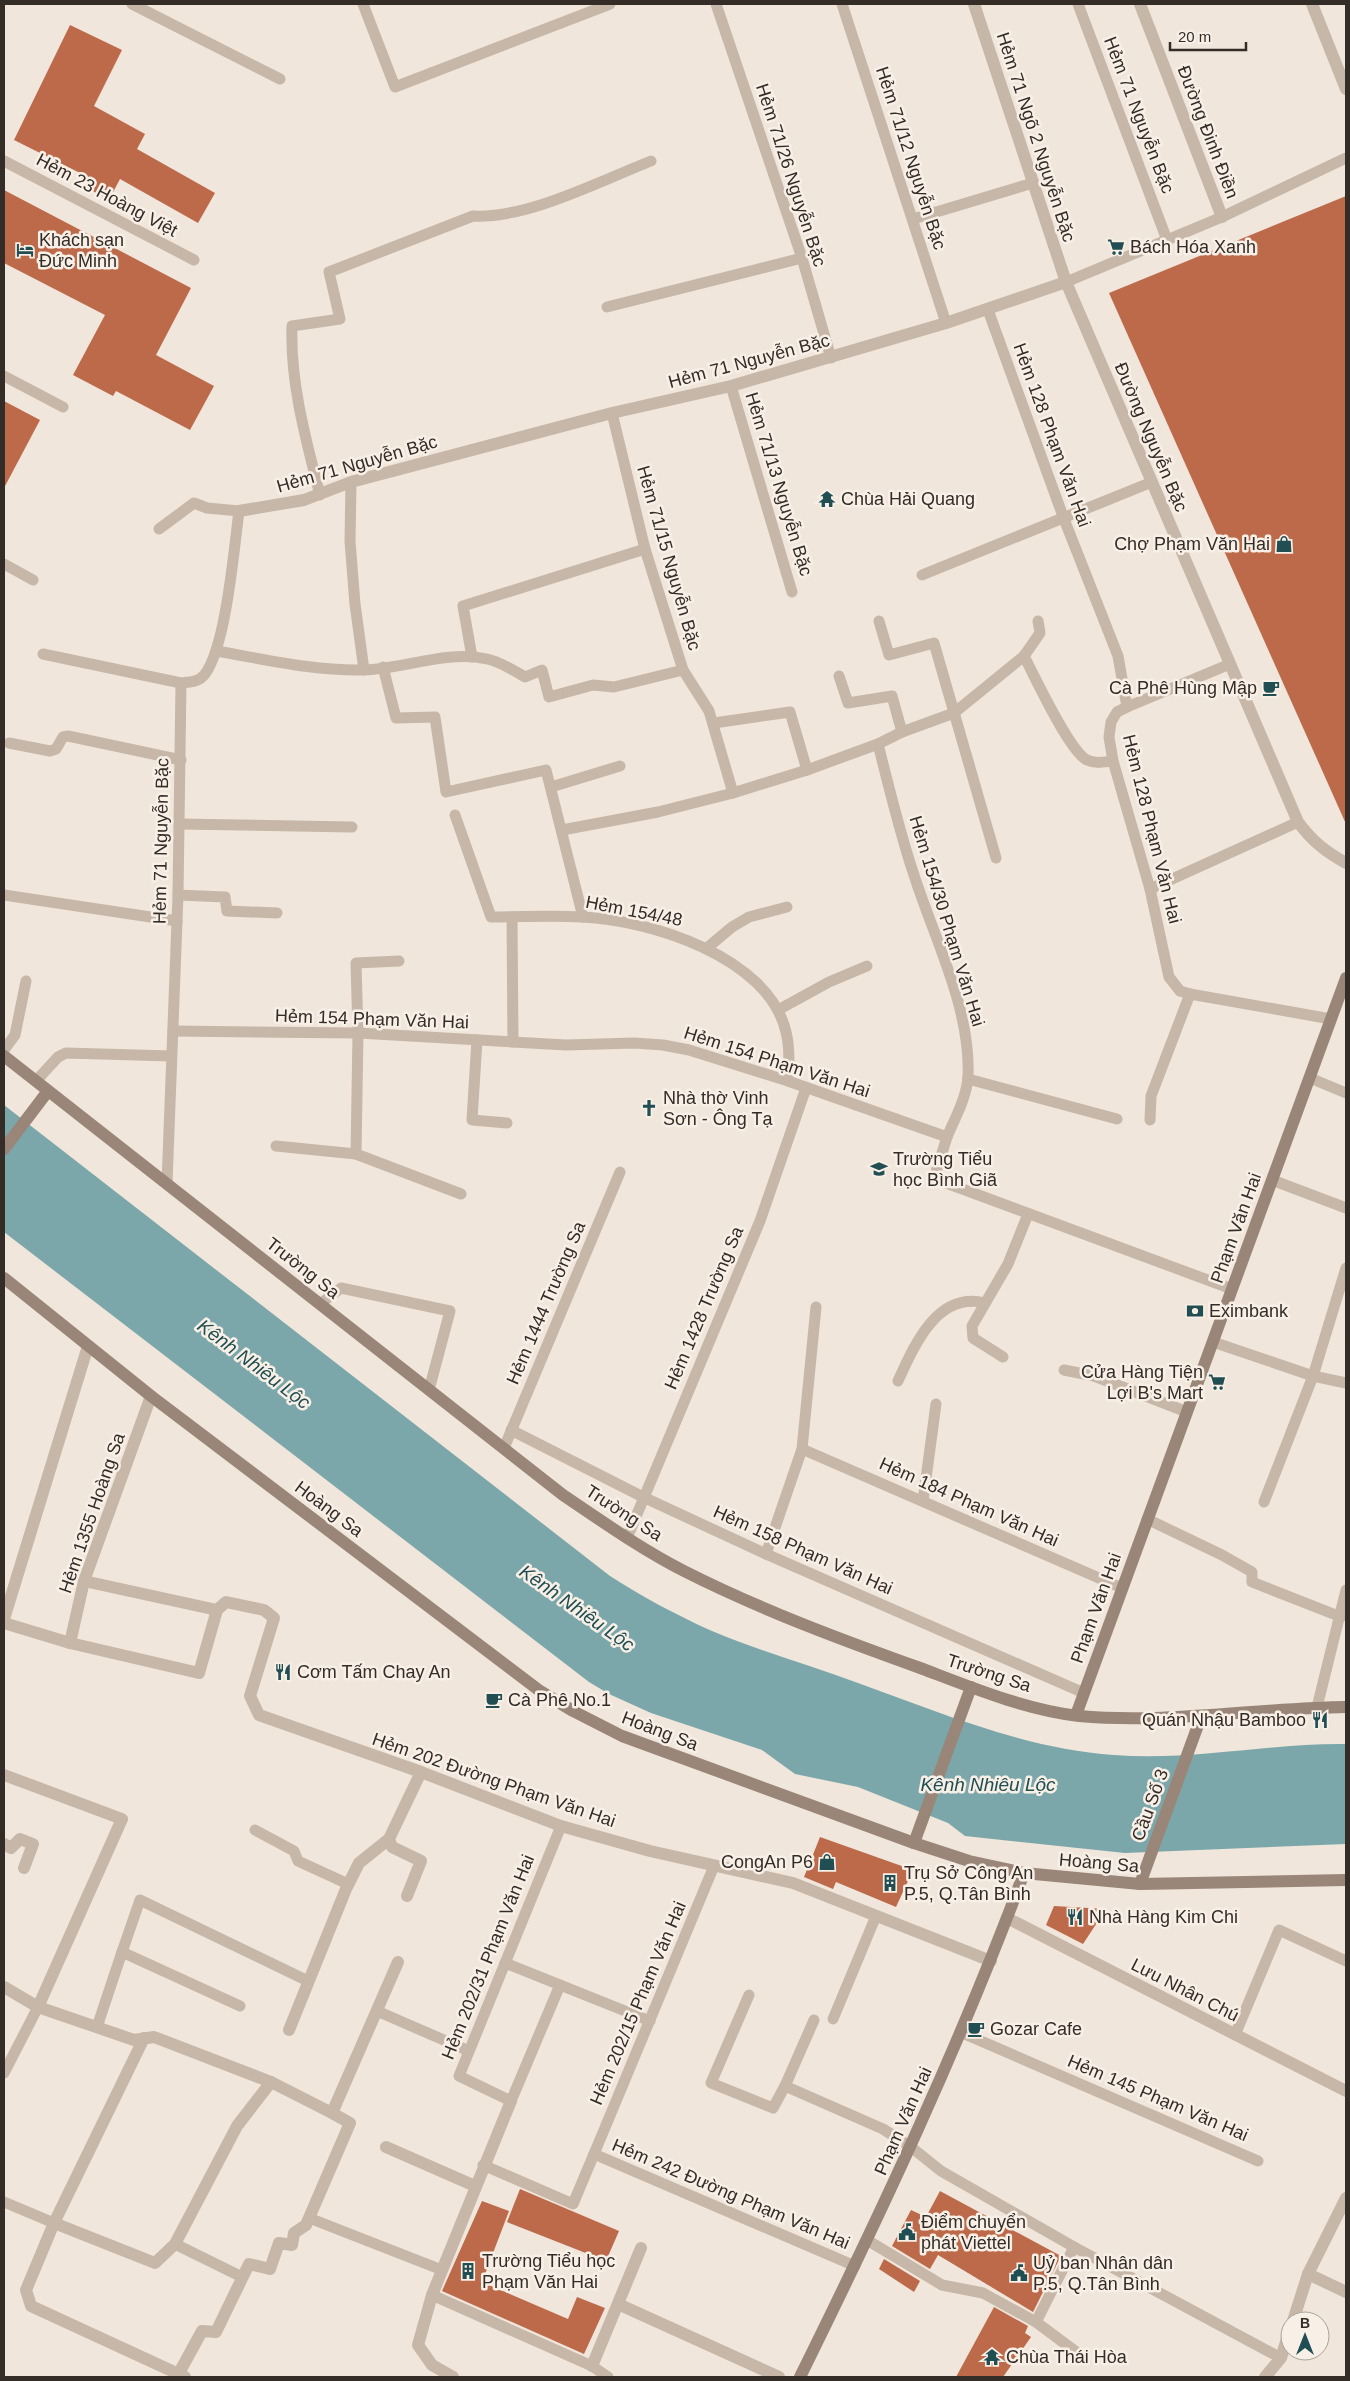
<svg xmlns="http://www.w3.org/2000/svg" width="1350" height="2381" viewBox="0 0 1350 2381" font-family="Arial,sans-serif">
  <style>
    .water { fill: #7ca7aa }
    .building { fill: #bd6a4b }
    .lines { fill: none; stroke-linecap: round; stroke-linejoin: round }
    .lane { stroke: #c7b7a8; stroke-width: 11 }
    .street { stroke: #c7b7a8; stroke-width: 12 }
    .secondary { stroke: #9a8679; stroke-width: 12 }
    .labels { text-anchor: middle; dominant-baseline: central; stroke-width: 5; stroke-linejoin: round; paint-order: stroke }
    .street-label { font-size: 18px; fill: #342c27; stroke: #f8f0e7 }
    .poi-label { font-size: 18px; fill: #342c27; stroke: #f8f0e7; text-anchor: start }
    .water-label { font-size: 19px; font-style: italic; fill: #204e52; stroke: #f8f0e7 }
  </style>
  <rect width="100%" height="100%" fill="#f0e6db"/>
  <!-- water -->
  <path class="water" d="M4 1105 610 1576C643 1597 676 1615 712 1631 759 1651 810 1665 858 1683 941 1713 1026 1749 1114 1755 1192 1761 1269 1743 1346 1744V1844L1125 1853 965 1836 948 1823 858 1787 795 1774 762 1750 651 1713 609 1694 589 1682 4 1232Z"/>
  <!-- building -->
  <g class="building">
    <path d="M70 25 122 50 94 106 145 134 137 149 215 193 198 223 120 179 109 200 89 189 94 180 14 140Z"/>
    <path d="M4 190 191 288 156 355 214 386 190 430 116 391 113 396 73 375 105 315 4 263Z"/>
    <path d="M1346 196V824L1109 293Z"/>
    <path d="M4 401 40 420 4 488Z"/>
    <path d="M820 1837 913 1870 896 1907 836 1882 833 1889 804 1877Z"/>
    <path d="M1054 1906 1106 1909 1083 1944 1046 1925Z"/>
    <path d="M520 2189 619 2231 606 2261 507 2222Z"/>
    <path d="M940 2191 1061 2256 1033 2312 938 2255 930 2269 892 2246 911 2210 926 2217Z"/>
    <path d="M482 2201 509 2211 482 2282 568 2319 577 2297 605 2308 584 2354 442 2291Z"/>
    <path d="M884 2259 920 2281 914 2292 879 2269Z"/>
    <path d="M994 2307 1028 2326 1025 2333 1031 2337 1003 2377H956Z"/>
  </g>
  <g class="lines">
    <!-- lane -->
    <g class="lane">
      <path d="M132 4 280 79"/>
      <path d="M363 4 395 87 610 4"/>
      <path d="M716 4 802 258 831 358"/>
      <path d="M842 4 946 323"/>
      <path d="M1078 4 1167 240"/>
      <path d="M4 161 194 260"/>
      <path d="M913 219 1033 183"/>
      <path d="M1066 282 1222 217 1346 158"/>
      <path d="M607 307 802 258"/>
      <path d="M988 310 1064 519 1118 656 1127 707 1117 712 1111 722 1109 737 1113 761 1150 889 1169 977 1180 991 1190 994 1331 1019"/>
      <path d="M4 376 63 407"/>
      <path d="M731 386 792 592"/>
      <path d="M612 413 645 549 683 670 709 711 733 793"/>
      <path d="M351 482 350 541 355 604 364 670"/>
      <path d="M320 495C306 440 290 383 292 326L340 319 329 272 473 216C527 219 600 181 651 161"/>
      <path d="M159 529 194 503 207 508 239 511C234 549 226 646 205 674 199 682 191 682 181 683L178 895 167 1183"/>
      <path d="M4 564 33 580"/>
      <path d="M922 575 1152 482"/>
      <path d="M879 621 889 655 934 643 996 858"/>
      <path d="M216 651C264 659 313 671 363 670 404 669 446 650 487 659 501 662 513 670 525 677L542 670 549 697 593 685 614 687 683 670"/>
      <path d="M43 654 181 683"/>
      <path d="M1024 656 1040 633 1038 621"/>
      <path d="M472 657 463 606 645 549"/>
      <path d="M383 667 396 718 435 717 446 792 546 770 583 917"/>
      <path d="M839 676 848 703 892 696 902 732"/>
      <path d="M1127 707 1230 664"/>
      <path d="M714 723 790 712 807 770"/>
      <path d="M9 743 50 751 56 749 63 737 68 736 181 760"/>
      <path d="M878 744C889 787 899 830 913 872 933 936 971 1008 968 1076 967 1097 955 1118 947 1137"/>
      <path d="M551 787 620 766"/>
      <path d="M455 815 491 917C521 917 552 915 582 917 650 920 769 957 786 1032 790 1048 789 1065 788 1081"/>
      <path d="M179 824 352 827"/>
      <path d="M562 830 658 812 733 793 807 770 878 744 902 732 954 713 1024 656C1035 677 1069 751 1087 760 1096 764 1103 762 1113 761"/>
      <path d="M1150 889 1298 822"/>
      <path d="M4 895 177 921"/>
      <path d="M178 895 225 897 227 911 277 913"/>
      <path d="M512 917 513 1042"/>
      <path d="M707 948 732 927 749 917 787 907"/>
      <path d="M399 961 356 963 358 1033 356 1154 461 1194"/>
      <path d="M778 1010 829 982 867 966"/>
      <path d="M173 1031 358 1033 566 1045 634 1043 663 1045 689 1050 788 1081 947 1137 936 1172 938 1180 1232 1289"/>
      <path d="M477 1040 472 1120 507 1123"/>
      <path d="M4 1050 15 1035 26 981"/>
      <path d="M1310 1078 1346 1093"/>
      <path d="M968 1079 1117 1119"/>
      <path d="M36 1081 58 1057 66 1053 171 1056"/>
      <path d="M1150 1120 1151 1096 1190 994"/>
      <path d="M276 1146 356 1154"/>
      <path d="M1272 1180 1346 1208"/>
      <path d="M320 1304 341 1288 450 1311 429 1390"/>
      <path d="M1213 1342 1313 1376 1346 1383"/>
      <path d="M1003 1357 973 1338 972 1326 1008 1264 1028 1214"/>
      <path d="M1064 1370 1094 1376 1187 1412"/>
      <path d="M898 1381C914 1346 937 1291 985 1303"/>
      <path d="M511 1430 643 1497 766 1554 1084 1693"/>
      <path d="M504 1448 620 1172"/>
      <path d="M802 1449 1122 1588"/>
      <path d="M923 1501 936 1404"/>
      <path d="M1264 1502 1313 1376 1346 1268"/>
      <path d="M1147 1519 1222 1555 1252 1572V1582L1341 1617"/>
      <path d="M627 1538 760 1221 806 1088"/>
      <path d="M766 1554 802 1449 816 1307"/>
      <path d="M1317 1707 1346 1590"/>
      <path d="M255 1830 294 1851 298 1861 348 1884"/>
      <path d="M122 1952 140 1900 308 1981"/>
      <path d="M505 1963 650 2021"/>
      <path d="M560 1985 511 2101 459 2076 561 1826"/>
      <path d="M749 1995 711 2083 773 2108 785 2086 883 2129 911 2147 941 2171 1074 2247 1281 2358"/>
      <path d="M377 2011 469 2051"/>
      <path d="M833 2019 876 1916"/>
      <path d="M97 2027 122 1952 240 2006"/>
      <path d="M960 2032 1258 2161"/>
      <path d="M1235 2035 1279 1930 1346 1961"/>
      <path d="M4 2073 38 2007"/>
      <path d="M785 2086 814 2020"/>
      <path d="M594 2154 714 1866"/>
      <path d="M483 2165 573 2204 594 2154 855 2266"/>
      <path d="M4 2202 54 2223"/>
      <path d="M309 2218 442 2270"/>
      <path d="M867 2240 942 2285 983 2293 1036 2322 1083 2357"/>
      <path d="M175 2244 242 2277"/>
      <path d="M432 2295 592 2366 608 2377"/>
      <path d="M1036 2322 1074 2247"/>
    </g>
    <!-- street -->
    <g class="street">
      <path d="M974 4 1066 282 1298 822C1312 841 1326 852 1346 863"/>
      <path d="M1140 4 1222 217"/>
      <path d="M1312 4 1346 89"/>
      <path d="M239 511 304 500 351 482 612 413 731 386 946 323 1066 282"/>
      <path d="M217 1610 226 1602 264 1610 274 1618 250 1696 259 1715 421 1772 561 1826 650 1851 793 1883 991 1961"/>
      <path d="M4 1619 88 1346"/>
      <path d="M4 1623 70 1643 199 1673 217 1610 84 1581"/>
      <path d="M70 1643 84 1581 151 1396"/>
      <path d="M4 1775 122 1819 38 2007"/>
      <path d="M389 1839 392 1847 421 1861 407 1896"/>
      <path d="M4 1844 11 1848 20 1839 33 1844 24 1868"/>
      <path d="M1007 1918 1346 2091"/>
      <path d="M4 1987 38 2007 134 2040 154 2037 271 2082 332 2113"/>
      <path d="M289 2030 346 1889 359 1863 389 1839 421 1772"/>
      <path d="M144 2038 54 2223 26 2290 31 2306 185 2377"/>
      <path d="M386 2147 475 2186"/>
      <path d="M54 2223 155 2263 175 2244 237 2126 271 2082"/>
      <path d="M1308 2274 1346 2292"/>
      <path d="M618 2304 779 2377"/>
      <path d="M1293 2321 1308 2274 1346 2198"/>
      <path d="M592 2366 641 2248"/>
      <path d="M179 2373 202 2331 216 2332 249 2264 270 2269 279 2243 292 2245 294 2233 306 2225 350 2123 332 2113 398 1962"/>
      <path d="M453 2377 432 2365 418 2345 432 2295 511 2101"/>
      <path d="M1265 2377 1281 2358 1290 2329"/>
    </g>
    <!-- secondary -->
    <g class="secondary">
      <path d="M4 1056 563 1495C603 1522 641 1549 684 1571 761 1610 842 1640 923 1669 973 1688 1026 1710 1079 1716 1169 1724 1257 1708 1346 1707"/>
      <path d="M4 1149 48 1091"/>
      <path d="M4 1278 151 1396 540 1691 573 1711 622 1736 914 1843 969 1861 1024 1873 1140 1884 1346 1880"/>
      <path d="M1076 1715 1346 978"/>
      <path d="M914 1843 971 1687"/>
      <path d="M1140 1884 1201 1717"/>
      <path d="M800 2377C882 2211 959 2047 1024 1873"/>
    </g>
  </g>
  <!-- icons -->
  <defs>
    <g id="supermarket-bare" transform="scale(1.35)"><path d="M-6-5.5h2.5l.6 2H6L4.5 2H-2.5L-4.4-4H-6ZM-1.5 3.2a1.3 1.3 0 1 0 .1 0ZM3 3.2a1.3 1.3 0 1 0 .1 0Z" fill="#204e52" stroke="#f8f0e7" stroke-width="2.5" paint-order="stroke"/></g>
    <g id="hotel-bare" transform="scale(1.35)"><path d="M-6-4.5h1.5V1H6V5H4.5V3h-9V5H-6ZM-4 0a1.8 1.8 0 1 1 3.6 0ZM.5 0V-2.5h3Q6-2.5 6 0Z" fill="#204e52" stroke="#f8f0e7" stroke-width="2.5" paint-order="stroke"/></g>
    <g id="temple-bare" transform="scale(1.35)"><path d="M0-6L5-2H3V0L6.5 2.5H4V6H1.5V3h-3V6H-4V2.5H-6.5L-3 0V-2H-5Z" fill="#204e52" stroke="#f8f0e7" stroke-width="2.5" paint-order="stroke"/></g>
    <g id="shop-bare" transform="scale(1.35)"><path d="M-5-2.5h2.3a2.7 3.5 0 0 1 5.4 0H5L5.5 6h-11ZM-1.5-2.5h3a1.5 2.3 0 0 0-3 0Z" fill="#204e52" stroke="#f8f0e7" stroke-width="2.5" paint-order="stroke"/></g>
    <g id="cafe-bare" transform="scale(1.35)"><path d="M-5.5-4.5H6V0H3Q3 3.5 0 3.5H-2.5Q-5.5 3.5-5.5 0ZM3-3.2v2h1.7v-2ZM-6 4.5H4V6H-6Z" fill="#204e52" stroke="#f8f0e7" stroke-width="2.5" paint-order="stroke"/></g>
    <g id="church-bare" transform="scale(1.35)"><path d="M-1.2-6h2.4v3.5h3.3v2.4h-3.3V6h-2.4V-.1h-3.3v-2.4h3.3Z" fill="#204e52" stroke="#f8f0e7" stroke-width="2.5" paint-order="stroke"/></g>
    <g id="school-bare" transform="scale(1.35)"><path d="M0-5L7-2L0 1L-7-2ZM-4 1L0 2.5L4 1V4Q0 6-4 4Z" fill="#204e52" stroke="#f8f0e7" stroke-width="2.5" paint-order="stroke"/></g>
    <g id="bank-bare" transform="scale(1.35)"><path d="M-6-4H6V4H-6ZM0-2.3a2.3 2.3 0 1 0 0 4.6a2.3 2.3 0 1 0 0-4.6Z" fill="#204e52" stroke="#f8f0e7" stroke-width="2.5" paint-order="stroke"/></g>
    <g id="restaurant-bare" transform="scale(1.35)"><path d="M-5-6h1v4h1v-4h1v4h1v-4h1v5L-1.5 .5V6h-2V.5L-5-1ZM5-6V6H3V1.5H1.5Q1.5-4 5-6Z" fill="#204e52" stroke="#f8f0e7" stroke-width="2.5" paint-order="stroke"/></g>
    <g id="building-bare" transform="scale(1.35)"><path d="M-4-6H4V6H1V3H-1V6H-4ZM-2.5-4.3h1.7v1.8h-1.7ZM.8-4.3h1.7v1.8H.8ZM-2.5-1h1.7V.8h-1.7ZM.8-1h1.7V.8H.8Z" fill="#204e52" stroke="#f8f0e7" stroke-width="2.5" paint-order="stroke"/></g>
    <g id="civic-bare" transform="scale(1.35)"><path d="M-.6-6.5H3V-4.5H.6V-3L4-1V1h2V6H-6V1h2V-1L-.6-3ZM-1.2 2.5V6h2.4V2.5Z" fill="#204e52" stroke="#f8f0e7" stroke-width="2.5" paint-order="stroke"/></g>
  </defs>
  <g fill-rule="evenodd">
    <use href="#supermarket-bare" x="1116" y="247"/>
    <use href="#hotel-bare" x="25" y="250"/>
    <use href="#temple-bare" x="827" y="499"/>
    <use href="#shop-bare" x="1284" y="544"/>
    <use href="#cafe-bare" x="1271" y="688"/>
    <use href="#church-bare" x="649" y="1108"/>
    <use href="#school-bare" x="879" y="1169"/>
    <use href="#bank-bare" x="1195" y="1311"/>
    <use href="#supermarket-bare" x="1217" y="1382"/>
    <use href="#restaurant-bare" x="283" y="1672"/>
    <use href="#cafe-bare" x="494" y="1700"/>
    <use href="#restaurant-bare" x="1320" y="1720"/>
    <use href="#shop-bare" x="827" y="1862"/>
    <use href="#building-bare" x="890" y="1883"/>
    <use href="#restaurant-bare" x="1075" y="1917"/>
    <use href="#cafe-bare" x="976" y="2029"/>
    <use href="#civic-bare" x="907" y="2232"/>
    <use href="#building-bare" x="468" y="2271"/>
    <use href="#civic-bare" x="1019" y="2273"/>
    <use href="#temple-bare" x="992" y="2357"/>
  </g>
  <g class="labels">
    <!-- street labels -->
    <g class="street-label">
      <text transform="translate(1139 115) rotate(69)">Hẻm 71 Nguyễn Bặc</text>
      <text transform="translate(1208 132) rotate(69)">Đường Đinh Điền</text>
      <text transform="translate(1036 137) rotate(72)">Hẻm 71 Ngõ 2 Nguyễn Bặc</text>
      <text transform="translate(911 158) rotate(72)">Hẻm 71/12 Nguyễn Bặc</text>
      <text transform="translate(791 175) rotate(72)">Hẻm 71/26 Nguyễn Bặc</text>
      <text transform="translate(107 195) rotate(28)">Hẻm 23 Hoàng Việt</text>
      <text transform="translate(749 361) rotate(-15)">Hẻm 71 Nguyễn Bặc</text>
      <text transform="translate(1052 435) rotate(70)">Hẻm 128 Phạm Văn Hai</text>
      <text transform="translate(1151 437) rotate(67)">Đường Nguyễn Bặc</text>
      <text transform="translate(357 464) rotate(-16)">Hẻm 71 Nguyễn Bặc</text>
      <text transform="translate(779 484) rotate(73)">Hẻm 71/13 Nguyễn Bặc</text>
      <text transform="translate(669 558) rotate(74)">Hẻm 71/15 Nguyễn Bặc</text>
      <text transform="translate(1152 829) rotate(76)">Hẻm 128 Phạm Văn Hai</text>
      <text transform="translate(161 841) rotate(-89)">Hẻm 71 Nguyễn Bặc</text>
      <text transform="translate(634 911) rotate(11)">Hẻm 154/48</text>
      <text transform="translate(947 921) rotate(73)">Hẻm 154/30 Phạm Văn Hai</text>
      <text transform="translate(372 1019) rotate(2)">Hẻm 154 Phạm Văn Hai</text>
      <text transform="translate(777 1062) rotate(18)">Hẻm 154 Phạm Văn Hai</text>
      <text transform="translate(1236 1228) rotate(-70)">Phạm Văn Hai</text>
      <text transform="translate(303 1268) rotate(38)">Trường Sa</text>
      <text transform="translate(546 1303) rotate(-67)">Hẻm 1444 Trường Sa</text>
      <text transform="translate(704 1308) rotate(-67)">Hẻm 1428 Trường Sa</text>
      <text transform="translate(969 1502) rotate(24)">Hẻm 184 Phạm Văn Hai</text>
      <text transform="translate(329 1509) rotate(37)">Hoàng Sa</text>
      <text transform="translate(92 1513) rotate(-71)">Hẻm 1355 Hoàng Sa</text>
      <text transform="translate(624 1513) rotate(33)">Trường Sa</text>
      <text transform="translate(803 1550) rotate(24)">Hẻm 158 Phạm Văn Hai</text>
      <text transform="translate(1096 1608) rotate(-70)">Phạm Văn Hai</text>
      <text transform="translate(989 1673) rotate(18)">Trường Sa</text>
      <text transform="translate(660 1731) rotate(21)">Hoàng Sa</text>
      <text transform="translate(494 1780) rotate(19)">Hẻm 202 Đường Phạm Văn Hai</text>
      <text transform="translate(1150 1805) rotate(-70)">Cầu Số 3</text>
      <text transform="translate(1099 1863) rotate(5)">Hoàng Sa</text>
      <text transform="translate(488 1957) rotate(-68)">Hẻm 202/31 Phạm Văn Hai</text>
      <text transform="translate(1185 1990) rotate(27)">Lưu Nhân Chú</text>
      <text transform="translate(638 2003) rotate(-67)">Hẻm 202/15 Phạm Văn Hai</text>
      <text transform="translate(1158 2098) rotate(23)">Hẻm 145 Phạm Văn Hai</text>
      <text transform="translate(903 2121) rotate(-66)">Phạm Văn Hai</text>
      <text transform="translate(731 2194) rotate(23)">Hẻm 242 Đường Phạm Văn Hai</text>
    </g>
    <!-- poi labels -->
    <g class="poi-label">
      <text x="39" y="240">Khách sạn<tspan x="39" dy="21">Đức Minh</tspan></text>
      <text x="1130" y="247">Bách Hóa Xanh</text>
      <text x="841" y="499">Chùa Hải Quang</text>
      <text x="1270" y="544" text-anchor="end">Chợ Phạm Văn Hai</text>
      <text x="1257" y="688" text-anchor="end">Cà Phê Hùng Mập</text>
      <text x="663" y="1098">Nhà thờ Vinh<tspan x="663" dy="21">Sơn - Ông Tạ</tspan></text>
      <text x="893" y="1159">Trường Tiểu<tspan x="893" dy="21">học Bình Giã</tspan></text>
      <text x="1209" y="1311">Eximbank</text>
      <text x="1203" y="1372" text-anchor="end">Cửa Hàng Tiện<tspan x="1203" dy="21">Lợi B's Mart</tspan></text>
      <text x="297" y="1672">Cơm Tấm Chay An</text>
      <text x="508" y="1700">Cà Phê No.1</text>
      <text x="1306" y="1720" text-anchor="end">Quán Nhậu Bamboo</text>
      <text x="813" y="1862" text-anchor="end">CongAn P6</text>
      <text x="904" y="1873">Trụ Sở Công An<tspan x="904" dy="21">P.5, Q.Tân Bình</tspan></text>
      <text x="1089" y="1917">Nhà Hàng Kim Chi</text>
      <text x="990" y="2029">Gozar Cafe</text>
      <text x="921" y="2222">Điểm chuyển<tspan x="921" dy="21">phát Viettel</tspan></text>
      <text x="482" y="2261">Trường Tiểu học<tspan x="482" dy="21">Phạm Văn Hai</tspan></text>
      <text x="1033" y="2263">Uỷ ban Nhân dân<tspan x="1033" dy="21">P.5, Q.Tân Bình</tspan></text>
      <text x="1006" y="2357">Chùa Thái Hòa</text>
    </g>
    <!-- water labels -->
    <g class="water-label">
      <text transform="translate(254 1364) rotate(37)">Kênh Nhiêu Lộc</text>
      <text transform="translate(577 1608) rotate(35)">Kênh Nhiêu Lộc</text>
      <text x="988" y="1784">Kênh Nhiêu Lộc</text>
    </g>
  </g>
  <!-- border -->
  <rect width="1350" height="2381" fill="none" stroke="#342c27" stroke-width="10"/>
  <!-- north arrow -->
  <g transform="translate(1305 2336)"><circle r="24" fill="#f8f0e7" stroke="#aaa29a"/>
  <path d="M0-4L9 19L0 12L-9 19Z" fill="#204e52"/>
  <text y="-8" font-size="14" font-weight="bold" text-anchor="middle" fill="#342c27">B</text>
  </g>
  <!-- scale -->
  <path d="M1170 42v8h76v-8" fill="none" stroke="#342c27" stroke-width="2.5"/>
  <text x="1178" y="42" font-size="15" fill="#342c27" stroke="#f8f0e7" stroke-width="4" paint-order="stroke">20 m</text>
</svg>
